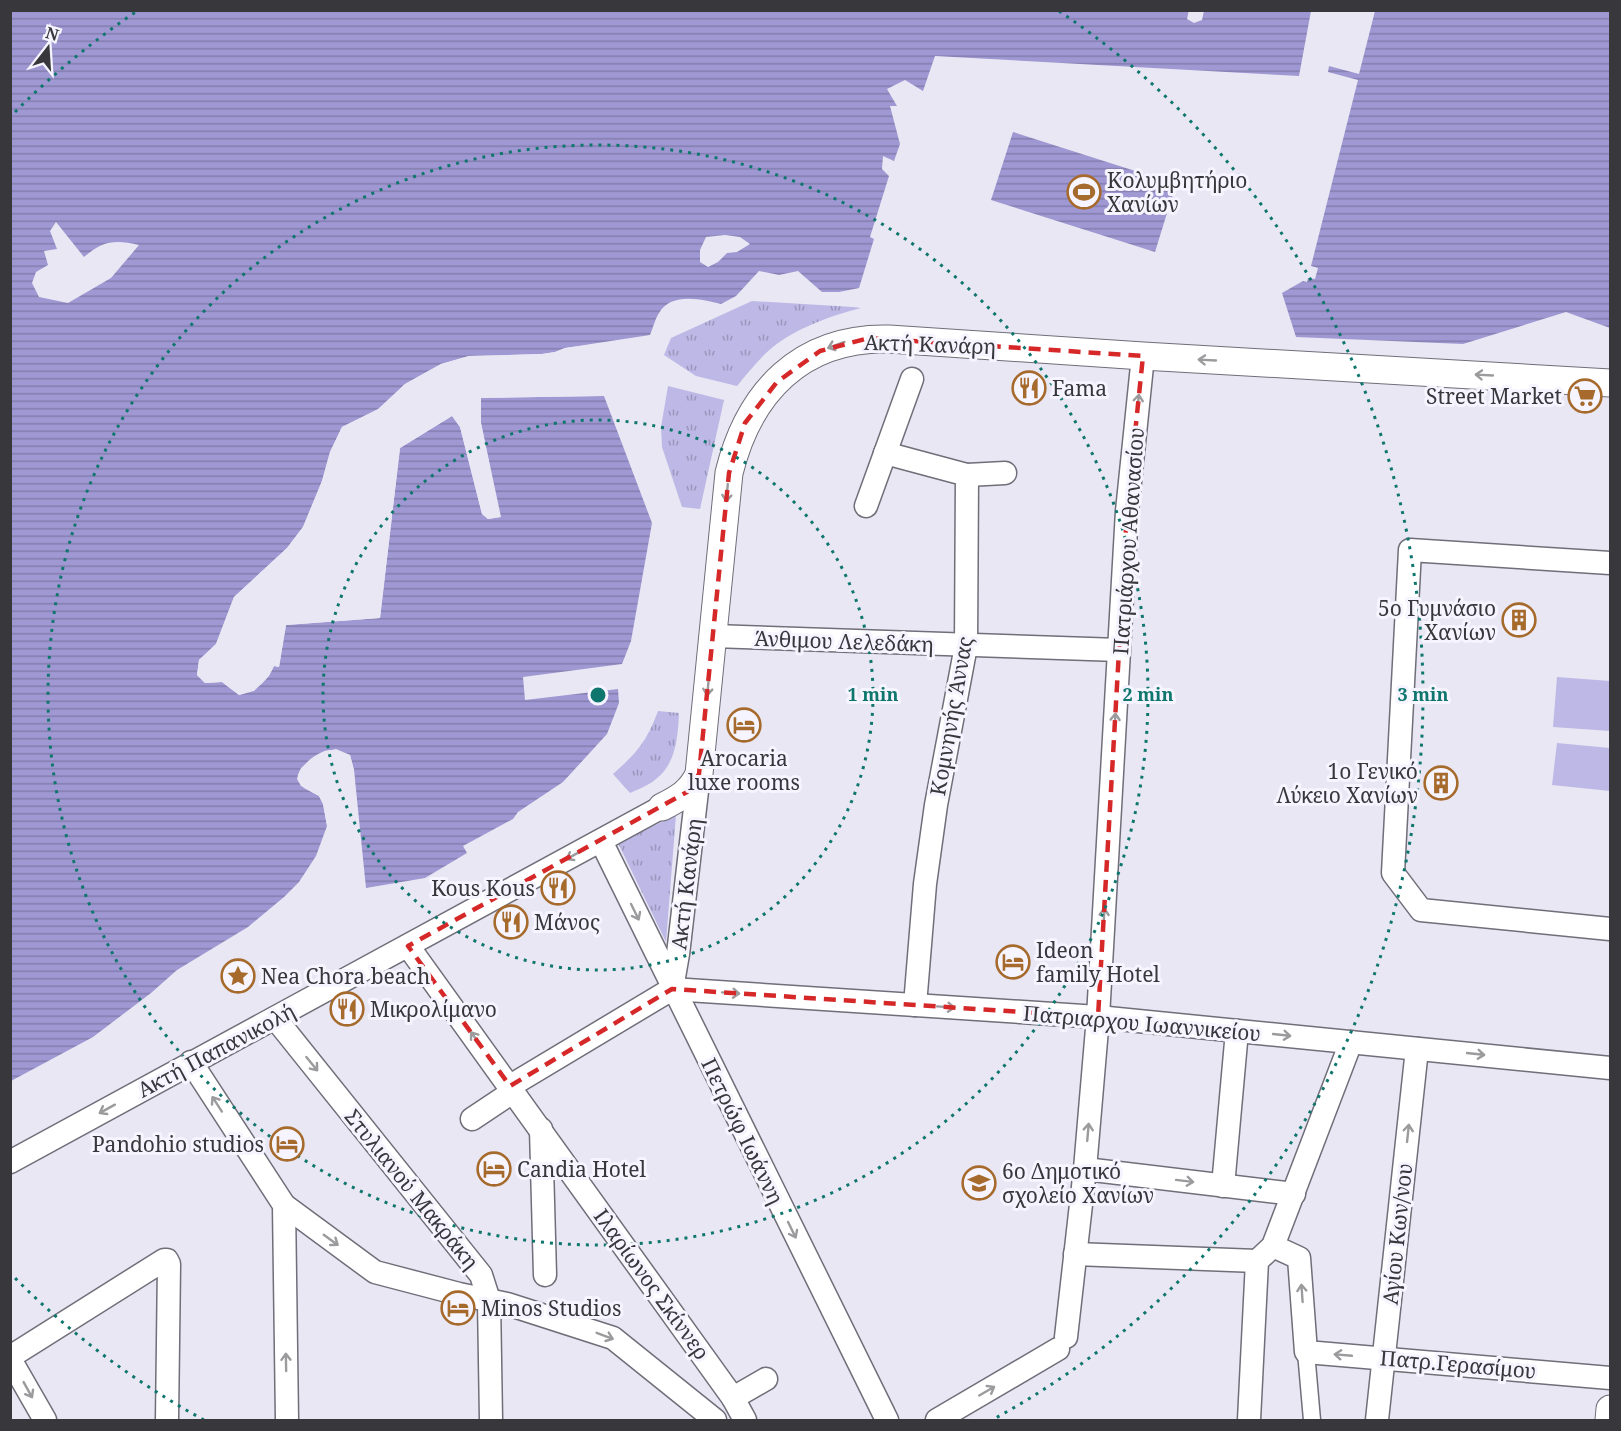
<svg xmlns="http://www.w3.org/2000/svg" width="1621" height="1431" viewBox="0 0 1621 1431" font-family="'Noto Serif',serif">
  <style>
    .park { fill: url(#park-tufts) }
    .pitch { fill: #bdb8e6 }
    .water { fill: url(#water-rules); fill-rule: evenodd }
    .pier { fill: #e8e7f3 }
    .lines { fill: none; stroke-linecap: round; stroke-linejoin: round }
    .pedestrian-casing { stroke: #6f6e79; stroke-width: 19 }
    .minor-casing { stroke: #6f6e79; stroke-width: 25 }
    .tertiary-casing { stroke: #6f6e79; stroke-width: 29 }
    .pedestrian { stroke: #fff; stroke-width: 16 }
    .minor { stroke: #fff; stroke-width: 22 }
    .tertiary { stroke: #fff; stroke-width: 27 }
    .oneway { stroke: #9b9b9e }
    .marked { fill: none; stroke: #d62828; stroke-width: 4.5; stroke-dasharray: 12 8; stroke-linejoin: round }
    .ring { fill: none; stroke: #0f766e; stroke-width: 3; stroke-dasharray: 3 6 }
    .labels { text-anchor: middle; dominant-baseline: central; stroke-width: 6; stroke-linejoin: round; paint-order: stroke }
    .poi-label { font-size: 21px; fill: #37373c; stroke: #f5f4ff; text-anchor: start }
    .street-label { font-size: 21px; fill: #37373c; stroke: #f5f4ff }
    .centre { fill: #0f766e; stroke: #f5f4ff; stroke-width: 3 }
    .ring-label { font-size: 18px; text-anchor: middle; font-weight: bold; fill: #0f766e; stroke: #f5f4ff; stroke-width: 6; stroke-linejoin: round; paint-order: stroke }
  </style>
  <defs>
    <pattern id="park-tufts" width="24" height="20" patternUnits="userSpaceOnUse" patternTransform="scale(1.5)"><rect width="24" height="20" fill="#bdb8e6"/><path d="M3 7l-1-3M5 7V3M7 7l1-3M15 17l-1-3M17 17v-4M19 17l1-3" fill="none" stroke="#9a96bc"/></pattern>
    <pattern id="water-rules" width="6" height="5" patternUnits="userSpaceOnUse" patternTransform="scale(1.5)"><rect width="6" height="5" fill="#a098d3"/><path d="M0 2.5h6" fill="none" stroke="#837dac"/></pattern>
  </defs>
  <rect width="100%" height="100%" fill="#e8e7f3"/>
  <!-- park -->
  <g class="park">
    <path d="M752 301 853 307 861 308C827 317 790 330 765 354 755 364 746 375 737 386L696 376 664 355 671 338Z"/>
    <path d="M668 386 724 400 700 509 682 507 662 447 661 427Z"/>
    <path d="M658 711 679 713C678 736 676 764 656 779 649 785 639 789 630 793L613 774C637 753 647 741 658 711Z"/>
    <path d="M676 815 666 942 618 843Z"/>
  </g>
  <!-- pitch -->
  <g class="pitch">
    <path d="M1557 677 1610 681V731L1553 727Z"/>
    <path d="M1557 743 1610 748V791L1552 785Z"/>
  </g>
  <!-- water -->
  <g class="water">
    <path d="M1189 10 1187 19 1194 23 1202 20 1204 11H1311L1299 76 935 56 923 91 905 80 887 89 897 106H890L900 144 894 161 883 156 882 169 889 176 870 237 874 239 859 288 839 292H822L798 271 779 275 759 271 736 296 721 304C701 299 671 292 659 313 655 319 653 328 650 335L642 338 565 348 555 352 542 354 469 356 441 364 405 384 379 409 342 427 330 452 322 481 303 527 287 548 234 597 216 644 199 660 197 675 205 683 222 682 239 695C257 690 266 683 274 666L279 667 286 625 380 618 400 448 452 416 460 427 482 514 488 519 500 517 481 423V398L604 396 652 523 631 641 622 664 523 677 525 700 618 689 619 703 607 734 563 782 518 812 513 819 463 846 467 853 425 878 366 888 354 770 350 755C344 753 337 751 331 750 319 750 302 764 298 775L304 788 319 796 323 804 327 826 316 856 299 882 284 897 248 927 177 970 151 993 93 1037 11 1081V11ZM56 222 84 257C102 241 115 239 139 245L111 278 68 303 39 297 32 283 36 272 48 265 44 251 57 249 50 231ZM725 235 740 237 750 244 737 252 727 253 718 262 708 267 700 262V250L706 237Z"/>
    <path d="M1375 11H1610V328L1566 312 1463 344 1296 337 1282 293 1303 281 1307 282 1308 278 1315 279 1318 268 1311 266 1358 80 1328 72 1329 66 1359 74Z"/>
    <path d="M1013 132 1176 184 1155 252 991 200Z"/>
  </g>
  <!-- pier -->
  <g class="pier">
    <path d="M650 335 652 337 643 341 566 351 556 355 469 359 443 367 407 386 380 412 344 429 333 453 325 482 305 528 289 550 237 599 219 646 202 662 200 674 206 680 223 679 240 691 252 688 267 674 271 664H277L285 622 377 615 398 446 451 413 454 414 463 426 485 512 489 516 497 514 478 424 479 396 602 393 599 396 481 398V423L501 517 488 519 482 514 460 427 452 416 400 448 380 618 286 625 279 667 274 666 269 676 254 691 239 695 222 682 205 683 197 675 199 660 216 644 234 597 287 548 303 527 322 481 330 452 342 427 378 409 405 384 441 364 469 356 542 354 555 352 565 348Z"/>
    <path d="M336 749 350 755 354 770 355 792H352L348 757 340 753H331L319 758 303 770 301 776 303 784 316 789 322 795 326 803 330 826 328 831 323 804 319 796 301 786 297 779 298 775 301 768 308 762 323 752Z"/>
  </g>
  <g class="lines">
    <!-- pedestrian casing -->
    <g class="pedestrian-casing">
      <path id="pedestrian" d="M1306 1352 1312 1420"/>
    </g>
    <!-- minor casing -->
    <g class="minor-casing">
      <g id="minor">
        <path d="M885 453 967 475 966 646 936 805 925 884 915 1005"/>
        <path d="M967 475 1005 473"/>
        <path d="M866 506 912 379"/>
        <path d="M1610 563 1410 550 1393 873 1421 910 1610 929"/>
        <path d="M713 636 1119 650"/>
        <path d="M601 841 887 1420"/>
        <path d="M408 946 733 1398 745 1420"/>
        <path d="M672 989 1098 1017 1610 1068"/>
        <path d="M672 989 678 954 699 774"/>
        <path d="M275 1018 481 1275 489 1300 491 1420"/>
        <path d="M191 1062 284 1205 287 1420"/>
        <path d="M510 1086 672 989"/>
        <path d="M472 1119 514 1091"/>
        <path d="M541 1129 545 1275"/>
        <path d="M10 1162 662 807"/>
        <path d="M1085 1169 1294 1194"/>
        <path d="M1223 1186 1237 1031"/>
        <path d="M284 1205 375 1272 459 1294 507 1304 613 1338 715 1420"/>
        <path d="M1273 1246 1299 1258 1306 1352 1610 1378"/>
        <path d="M1075 1254 1257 1261"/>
        <path d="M1066 1337 1085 1169 1098 1017 1127 511 1143 356"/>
        <path d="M10 1357 164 1260H167L169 1264 167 1420"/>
        <path d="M10 1359 45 1420"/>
        <path d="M733 1398 766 1379"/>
        <path d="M937 1420 1058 1349"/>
        <path d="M1249 1420 1257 1261 1273 1246 1351 1042"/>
        <path d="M1377 1420 1417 1049"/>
      </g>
    </g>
    <!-- tertiary casing -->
    <g class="tertiary-casing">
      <g id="tertiary">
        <path d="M662 807C678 799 691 792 699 774L729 473C749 392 801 337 889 339L1143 356 1610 383"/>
        <path d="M1609 1420 1610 1409"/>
      </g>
    </g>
    <!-- pedestrian -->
    <use href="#pedestrian" class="pedestrian"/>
    <!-- minor -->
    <use href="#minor" class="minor"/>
    <!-- tertiary -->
    <use href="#tertiary" class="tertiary"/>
  </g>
  <!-- one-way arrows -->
  <defs><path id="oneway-shaft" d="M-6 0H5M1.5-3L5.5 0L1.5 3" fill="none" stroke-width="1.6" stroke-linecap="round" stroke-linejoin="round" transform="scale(1.5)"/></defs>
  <g class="oneway">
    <use href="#oneway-shaft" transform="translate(836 345) rotate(160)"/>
    <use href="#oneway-shaft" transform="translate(1207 360) rotate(-177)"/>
    <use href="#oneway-shaft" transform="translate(1484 375) rotate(-177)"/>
    <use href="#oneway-shaft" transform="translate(1138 403) rotate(-84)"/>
    <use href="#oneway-shaft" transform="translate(727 493) rotate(95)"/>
    <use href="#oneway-shaft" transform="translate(708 687) rotate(95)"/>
    <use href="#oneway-shaft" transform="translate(1115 722) rotate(-87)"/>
    <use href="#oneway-shaft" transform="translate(574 855) rotate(151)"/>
    <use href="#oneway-shaft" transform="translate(635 912) rotate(64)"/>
    <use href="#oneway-shaft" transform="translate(1104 917) rotate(-87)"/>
    <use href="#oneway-shaft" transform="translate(731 993) rotate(4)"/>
    <use href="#oneway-shaft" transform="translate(946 1007) rotate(4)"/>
    <use href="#oneway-shaft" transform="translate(1282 1035) rotate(6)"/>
    <use href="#oneway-shaft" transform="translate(476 1039) rotate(-126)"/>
    <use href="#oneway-shaft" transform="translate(1476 1054) rotate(6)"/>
    <use href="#oneway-shaft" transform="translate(312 1064) rotate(51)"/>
    <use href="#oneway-shaft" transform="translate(217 1104) rotate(-123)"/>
    <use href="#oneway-shaft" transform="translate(107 1109) rotate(151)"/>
    <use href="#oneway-shaft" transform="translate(1088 1132) rotate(-85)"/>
    <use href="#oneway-shaft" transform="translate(1408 1133) rotate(-84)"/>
    <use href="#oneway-shaft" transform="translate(1185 1181) rotate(7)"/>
    <use href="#oneway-shaft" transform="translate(792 1230) rotate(64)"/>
    <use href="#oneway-shaft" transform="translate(331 1240) rotate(36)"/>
    <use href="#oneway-shaft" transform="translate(1302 1293) rotate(-94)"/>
    <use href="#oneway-shaft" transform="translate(605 1336) rotate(21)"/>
    <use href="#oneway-shaft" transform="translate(1343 1355) rotate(-175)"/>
    <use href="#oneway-shaft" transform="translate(286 1362) rotate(-91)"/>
    <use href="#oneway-shaft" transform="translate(28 1390) rotate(61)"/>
    <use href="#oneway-shaft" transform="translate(987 1391) rotate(-30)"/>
  </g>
  <!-- marked area -->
  <path class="marked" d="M869 338 1143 356 1127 511 1098 1017 672 989 510 1086 408 946 687 792 699 774 729 473 745 423 777 382 820 351Z"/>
  <!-- distance rings -->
  <g class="ring">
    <circle cx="598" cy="695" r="275"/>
    <circle cx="598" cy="695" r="550"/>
    <path d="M204 1420A825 825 0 0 1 15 1278M15 112A825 825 0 0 1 137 11M1059 11A825 825 0 0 1 992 1420"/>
  </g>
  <!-- icons -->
  <defs>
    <g id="stadium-ring" transform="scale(1.725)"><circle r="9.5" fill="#f5f4ff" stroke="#a66a2c" stroke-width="1.5"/><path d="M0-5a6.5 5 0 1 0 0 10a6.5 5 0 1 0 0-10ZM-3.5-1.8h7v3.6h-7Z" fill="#a66a2c"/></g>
    <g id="restaurant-ring" transform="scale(1.725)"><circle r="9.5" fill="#f5f4ff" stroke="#a66a2c" stroke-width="1.5"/><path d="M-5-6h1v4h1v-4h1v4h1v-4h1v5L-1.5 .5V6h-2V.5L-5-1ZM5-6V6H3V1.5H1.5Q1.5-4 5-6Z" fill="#a66a2c"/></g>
    <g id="supermarket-ring" transform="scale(1.725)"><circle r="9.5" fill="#f5f4ff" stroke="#a66a2c" stroke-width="1.5"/><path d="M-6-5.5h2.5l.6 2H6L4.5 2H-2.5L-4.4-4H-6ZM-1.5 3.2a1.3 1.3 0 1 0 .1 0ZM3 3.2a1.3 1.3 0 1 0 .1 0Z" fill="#a66a2c"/></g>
    <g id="building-ring" transform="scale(1.725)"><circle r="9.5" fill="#f5f4ff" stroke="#a66a2c" stroke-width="1.5"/><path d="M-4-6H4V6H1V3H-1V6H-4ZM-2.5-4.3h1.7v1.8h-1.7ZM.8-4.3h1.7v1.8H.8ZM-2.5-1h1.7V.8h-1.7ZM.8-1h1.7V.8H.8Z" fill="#a66a2c"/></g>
    <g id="hotel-ring" transform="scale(1.725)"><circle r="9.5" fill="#f5f4ff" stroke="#a66a2c" stroke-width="1.5"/><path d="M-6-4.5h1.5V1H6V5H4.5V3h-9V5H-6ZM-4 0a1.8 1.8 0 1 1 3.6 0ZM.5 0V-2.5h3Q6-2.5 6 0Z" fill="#a66a2c"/></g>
    <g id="sight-ring" transform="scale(1.725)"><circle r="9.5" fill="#f5f4ff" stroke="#a66a2c" stroke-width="1.5"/><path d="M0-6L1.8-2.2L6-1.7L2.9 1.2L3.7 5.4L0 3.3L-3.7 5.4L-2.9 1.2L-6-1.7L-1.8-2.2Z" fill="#a66a2c"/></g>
    <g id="school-ring" transform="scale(1.725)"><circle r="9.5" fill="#f5f4ff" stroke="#a66a2c" stroke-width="1.5"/><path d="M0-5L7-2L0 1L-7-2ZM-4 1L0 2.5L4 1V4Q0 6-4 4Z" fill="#a66a2c"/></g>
  </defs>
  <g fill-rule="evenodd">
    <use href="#stadium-ring" x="1084" y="192"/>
    <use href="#restaurant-ring" x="1029" y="388"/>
    <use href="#supermarket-ring" x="1585" y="396"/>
    <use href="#building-ring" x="1519" y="620"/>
    <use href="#hotel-ring" x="744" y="725"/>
    <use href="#building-ring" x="1441" y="783"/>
    <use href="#restaurant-ring" x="558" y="888"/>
    <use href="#restaurant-ring" x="511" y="922"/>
    <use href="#hotel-ring" x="1013" y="962"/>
    <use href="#sight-ring" x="238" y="976"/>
    <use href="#restaurant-ring" x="347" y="1009"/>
    <use href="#hotel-ring" x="287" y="1144"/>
    <use href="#hotel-ring" x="494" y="1169"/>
    <use href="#school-ring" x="979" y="1183"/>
    <use href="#hotel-ring" x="458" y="1308"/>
  </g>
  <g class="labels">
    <!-- poi labels -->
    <g class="poi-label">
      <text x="1107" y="180">Κολυμβητήριο<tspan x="1107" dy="24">Χανίων</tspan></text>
      <text x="1052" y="388">Fama</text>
      <text x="1562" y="396" text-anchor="end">Street Market</text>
      <text x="1496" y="608" text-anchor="end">5ο Γυμνάσιο<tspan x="1496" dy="24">Χανίων</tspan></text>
      <text x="744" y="758" text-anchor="middle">Arocaria<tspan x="744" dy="24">luxe rooms</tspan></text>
      <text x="1418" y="771" text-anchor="end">1ο Γενικό<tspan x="1418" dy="24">Λύκειο Χανίων</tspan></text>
      <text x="535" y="888" text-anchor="end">Kous Kous</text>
      <text x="534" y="922">Μάνος</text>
      <text x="1036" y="950">Ideon<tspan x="1036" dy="24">family Hotel</tspan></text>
      <text x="261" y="976">Nea Chora beach</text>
      <text x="370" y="1009">Μικρολίμανο</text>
      <text x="264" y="1144" text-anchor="end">Pandohio studios</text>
      <text x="517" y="1169">Candia Hotel</text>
      <text x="1002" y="1171">6ο Δημοτικό<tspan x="1002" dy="24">σχολείο Χανίων</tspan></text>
      <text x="481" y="1308">Minos Studios</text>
    </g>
    <!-- street labels -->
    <g class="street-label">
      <text transform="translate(930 344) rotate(2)">Ακτή Κανάρη</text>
      <text transform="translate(1128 541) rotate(-86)">Πατριάρχου Αθανασίου</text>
      <text transform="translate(844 641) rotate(2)">Άνθιμου Λελεδάκη</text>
      <text transform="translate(951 716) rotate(-80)">Κομνηνής Άννας</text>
      <text transform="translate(686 884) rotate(-83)">Ακτή Κανάρη</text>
      <text transform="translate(1142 1023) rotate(5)">Πατριαρχου Ιωαννικείου</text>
      <text transform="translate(216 1050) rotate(-28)">Ακτή Παπανικολή</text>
      <text transform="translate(743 1131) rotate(64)">Πετρώφ Ιωάννη</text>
      <text transform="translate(412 1189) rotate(51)">Στυλιανού Μακράκη</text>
      <text transform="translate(1397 1234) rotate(-84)">Αγίου Κων/νου</text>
      <text transform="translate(652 1284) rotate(54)">Ιλαρίωνος Σκίννερ</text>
      <text transform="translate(1458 1364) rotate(5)">Πατρ.Γερασίμου</text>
    </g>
  </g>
  <circle cx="598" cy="695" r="9" class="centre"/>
  <g class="ring-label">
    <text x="873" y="701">1 min</text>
    <text x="1148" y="701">2 min</text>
    <text x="1423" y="701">3 min</text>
  </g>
  <!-- border -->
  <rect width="1621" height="1431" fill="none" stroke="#37373c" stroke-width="24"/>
  <!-- north arrow -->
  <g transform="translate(48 48) rotate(17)" stroke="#f5f4ff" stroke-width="4.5" paint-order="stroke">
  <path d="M0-4.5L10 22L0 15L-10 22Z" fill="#37373c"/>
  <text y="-9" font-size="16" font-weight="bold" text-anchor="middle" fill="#37373c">N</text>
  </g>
</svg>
